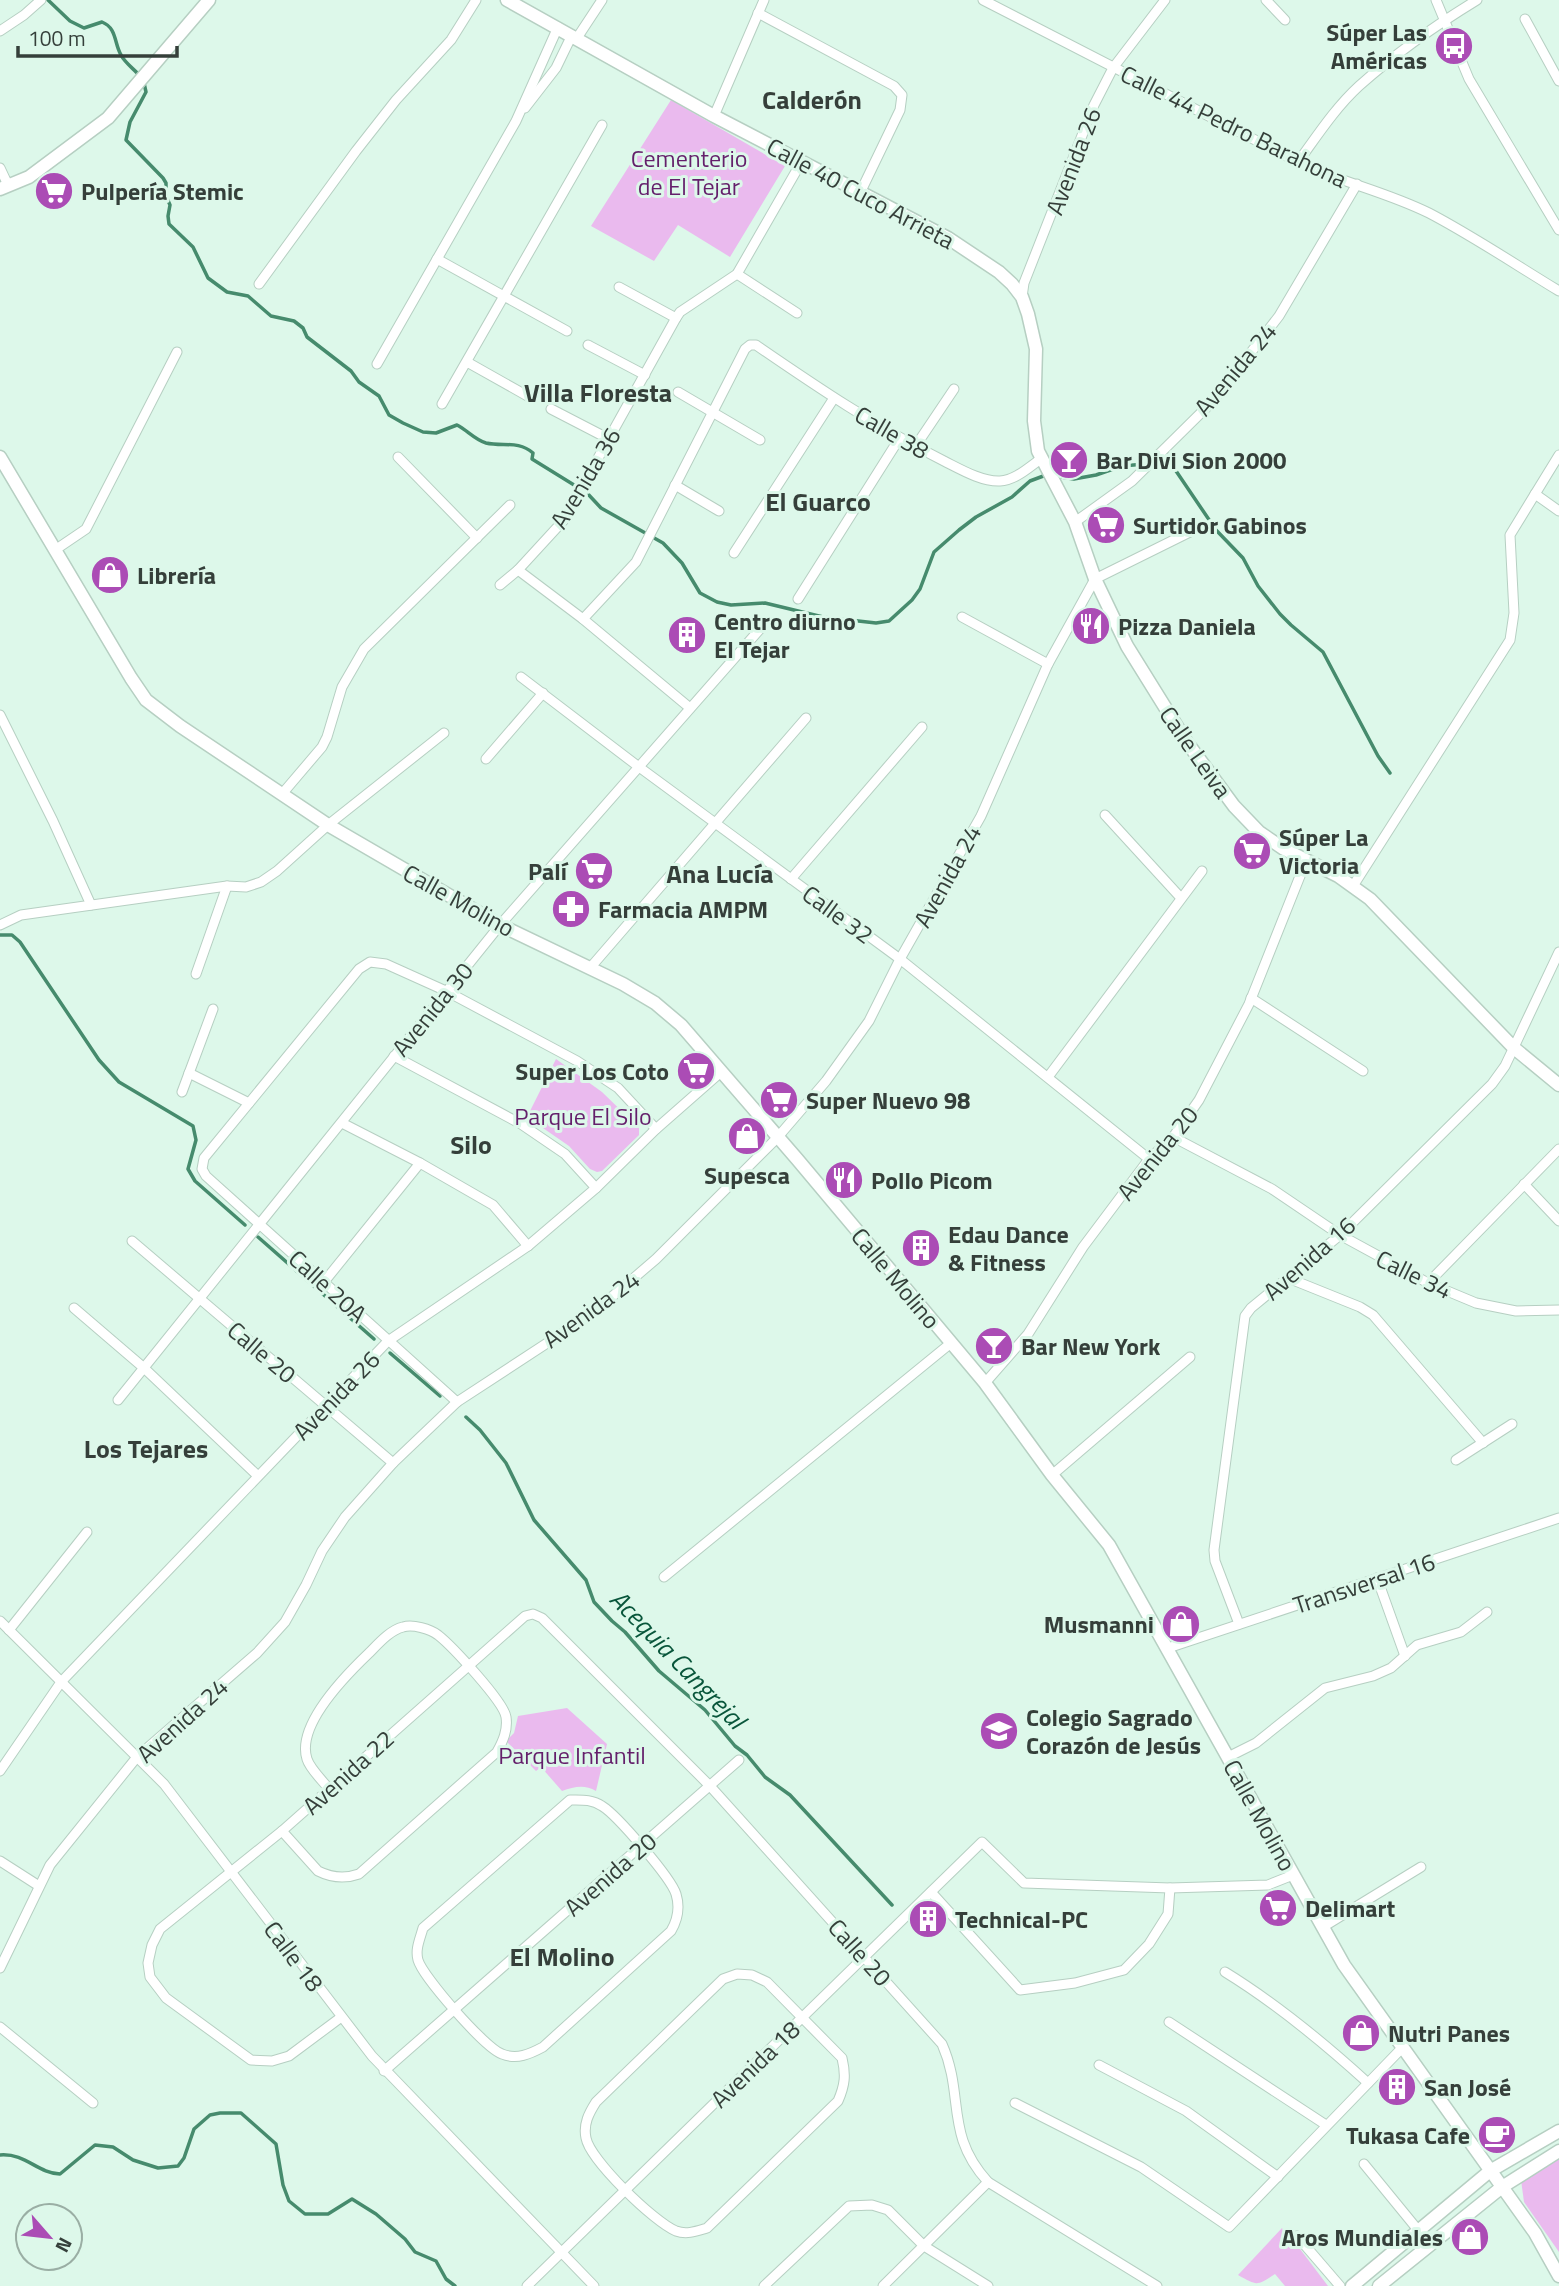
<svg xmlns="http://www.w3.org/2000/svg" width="1559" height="2286" viewBox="0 0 1559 2286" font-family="'Titillium Web',sans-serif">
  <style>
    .green { fill: #eabaee }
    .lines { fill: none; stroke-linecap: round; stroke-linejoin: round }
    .stream { stroke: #468b6d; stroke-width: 3.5 }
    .minor-casing { stroke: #b6cfc2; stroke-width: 11 }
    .tertiary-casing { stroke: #b6cfc2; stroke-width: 15 }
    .secondary-casing { stroke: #b6cfc2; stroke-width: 15 }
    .minor { stroke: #fff; stroke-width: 9 }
    .tertiary { stroke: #fff; stroke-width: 12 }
    .secondary { stroke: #fff; stroke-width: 12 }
    .labels { text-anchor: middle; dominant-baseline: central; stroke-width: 6; stroke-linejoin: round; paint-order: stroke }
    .poi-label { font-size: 24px; font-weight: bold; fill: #353f3a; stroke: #ddf8ea; text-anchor: start }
    .street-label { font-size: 24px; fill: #353f3a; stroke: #ddf8ea }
    .park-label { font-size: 24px; fill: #641f6b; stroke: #ddf8ea }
    .neighbourhood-label { font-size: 26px; font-weight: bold; fill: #353f3a; stroke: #ddf8ea }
    .water-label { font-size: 26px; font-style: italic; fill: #09563b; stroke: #ddf8ea }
  </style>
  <rect width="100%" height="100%" fill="#ddf8ea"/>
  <!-- green -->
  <g class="green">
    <path d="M671 100 785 166 730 257 678 225 654 261 591 226Z"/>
    <path d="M556 1059 602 1092 639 1128V1135L602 1171 597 1172 590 1169 569 1146 527 1117Z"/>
    <path d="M567 1708 607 1744 596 1791C584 1784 574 1787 562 1791L541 1767 536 1771 506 1741 514 1733 518 1716Z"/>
    <path d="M1559 2157V2252L1524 2202 1521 2180Z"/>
    <path d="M1282 2228 1285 2235 1284 2243 1291 2249H1300L1328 2286H1285L1275 2274C1256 2286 1258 2286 1238 2275Z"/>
  </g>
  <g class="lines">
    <!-- stream -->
    <g class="stream">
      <path d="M48 0 70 21 84 28 102 22C117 28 114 43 121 55 125 63 134 69 140 76"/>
      <path d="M144 83 146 92 130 122 126 140 163 178 166 183V196L170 205 168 216 169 224 193 247 208 278 227 292 248 296 271 316 294 321 303 328 307 337 351 371 359 382 379 396 389 415 403 423 423 432 436 433 457 425C467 430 475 440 486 443 503 447 518 440 533 453L532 459 587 493 601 508 663 543 682 563 700 593 717 602 731 605 765 603 823 617 876 623 889 621 912 600 920 589 934 552 959 530 976 517 1012 497 1030 481 1046 475"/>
      <path d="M1156 462 1163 461 1174 468 1216 530 1243 558 1258 586 1280 614 1291 625 1323 652 1378 756 1390 773"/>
      <path d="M1054 476 1074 479 1096 475 1122 466 1145 464"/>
      <path d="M0 935H12L20 942 99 1060 119 1082 193 1126 196 1140 188 1169 195 1181 245 1225"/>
      <path d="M258 1237 374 1339"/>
      <path d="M390 1353 440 1396"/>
      <path d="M466 1417 480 1430 506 1463 534 1520 586 1580 594 1602 612 1621 625 1632 659 1671 705 1710 735 1746 747 1755 765 1777 790 1795 892 1905"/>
      <path d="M0 2155C26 2153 37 2173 60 2174L95 2145 113 2147 133 2160 158 2168 178 2166 184 2158 194 2129 210 2115 220 2113H241L276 2144 283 2185 289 2201 305 2214H328L352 2199 376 2214 405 2239 415 2252 436 2261 446 2279 455 2286"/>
    </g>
    <!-- minor casing -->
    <g class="minor-casing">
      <g id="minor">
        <path d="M983 0 1298 162C1340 182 1387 192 1429 213 1473 236 1516 265 1559 291"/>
        <path d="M1266 0 1285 20"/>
        <path d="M1436 0 1469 79 1559 230"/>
        <path d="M758 13 894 86 902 95 900 110 860 193"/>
        <path d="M1525 19 1559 81"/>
        <path d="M0 31 24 15 41 0"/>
        <path d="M577 38 602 0"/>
        <path d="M525 108 556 68 572 35"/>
        <path d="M714 116 764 0"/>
        <path d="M1298 162C1317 136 1335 108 1359 86 1395 54 1436 25 1477 0"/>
        <path d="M0 168 8 185"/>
        <path d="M437 259 567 331"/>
        <path d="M737 274 797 313"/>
        <path d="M259 284 356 151 396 100 451 40 476 0"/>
        <path d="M619 287 676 318"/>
        <path d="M1022 297 1024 283 1094 105 1113 68 1165 0"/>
        <path d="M588 345 645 375"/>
        <path d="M467 362 531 398"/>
        <path d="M377 364 516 121 558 27"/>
        <path d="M678 392 760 440"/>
        <path d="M442 404 602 125"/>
        <path d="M551 409 609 439"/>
        <path d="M915 447 954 389"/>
        <path d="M398 457 477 538"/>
        <path d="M675 485 719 511"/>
        <path d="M1535 494 1559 511"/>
        <path d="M1075 522 1132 481 1214 400 1279 316 1357 184"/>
        <path d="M55 550 86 529 177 352"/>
        <path d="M734 553 834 398"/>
        <path d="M518 570 583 619 690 708"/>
        <path d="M500 585 518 570 563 521 676 318 680 312 737 274 802 161"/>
        <path d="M798 599 899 439"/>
        <path d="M962 617 1048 664"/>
        <path d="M583 619 636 562 745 349 750 345H756C817 387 878 428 944 461 960 469 982 482 1000 481 1016 480 1029 467 1042 458"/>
        <path d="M521 677 639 767 900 959 1149 1159"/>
        <path d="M0 715 53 821 91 905"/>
        <path d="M486 759 543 693"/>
        <path d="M282 794 322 747 327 737 342 687 364 649 510 505"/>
        <path d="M1105 815 1181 898"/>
        <path d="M791 879 922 727"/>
        <path d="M1353 886 1510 640 1514 613 1510 535 1559 455"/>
        <path d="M0 925 21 915 227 886 246 887 261 882 277 871 328 825 444 733"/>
        <path d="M590 968 806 718"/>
        <path d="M196 974 227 886"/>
        <path d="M1251 998 1363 1071"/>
        <path d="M394 1056 521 1124 565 1154 596 1188"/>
        <path d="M189 1073 249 1103"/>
        <path d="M1048 1077 1202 871"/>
        <path d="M182 1092 213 1009"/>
        <path d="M342 1123 420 1163 493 1205 528 1246"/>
        <path d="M1173 1137 1272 1189 1340 1235 1428 1283 1476 1303 1516 1311 1559 1310"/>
        <path d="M1524 1184 1559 1221"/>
        <path d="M132 1241 393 1463"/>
        <path d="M1288 1278 1360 1307 1373 1315 1483 1443"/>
        <path d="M324 1282 420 1163"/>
        <path d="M1428 1283 1559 1149"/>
        <path d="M74 1308 144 1368 258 1476"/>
        <path d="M985 1383 1028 1334 1083 1247 1149 1159 1173 1137 1199 1100 1249 1004 1306 861"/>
        <path d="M118 1400 500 925 760 629"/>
        <path d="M457 1402 206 1176 202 1169 204 1158 359 969 370 962 386 964 446 991 577 1061 618 1088 656 1129"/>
        <path d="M1456 1460 1512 1424"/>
        <path d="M1052 1475 1190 1357"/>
        <path d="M664 1577 951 1343"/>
        <path d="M1377 1578 1405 1656"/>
        <path d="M0 1621 164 1784 372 2056 594 2286"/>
        <path d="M1239 1624 1215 1561 1214 1550 1245 1316 1251 1308 1340 1235 1492 1084 1505 1066 1559 952"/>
        <path d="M9 1630 87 1532"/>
        <path d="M1168 1648 1559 1518"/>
        <path d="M1228 1757 1256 1743 1325 1688 1373 1676 1391 1668 1417 1645 1461 1632 1487 1612"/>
        <path d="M0 1771 61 1682 388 1341 528 1246 596 1188 656 1129 722 1071"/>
        <path d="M570 1800C581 1800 592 1799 602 1806 617 1815 671 1878 676 1894 680 1907 678 1919 671 1931L543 2047C530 2054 517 2060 502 2054 485 2048 423 1977 418 1960 415 1949 420 1939 423 1928Z"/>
        <path d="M282 1831 318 1871C332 1878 345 1879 359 1874L497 1752C503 1741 508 1730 506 1717 504 1702 452 1646 438 1635 430 1629 413 1624 403 1627 390 1630 378 1644 369 1653 347 1674 296 1725 307 1759 310 1769 323 1781 329 1789"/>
        <path d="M0 1861 39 1886"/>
        <path d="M931 1892 1020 1990 1075 1983 1124 1970 1149 1944 1168 1914 1170 1888"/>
        <path d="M1323 1927 1421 1867"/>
        <path d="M0 1968 50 1865 137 1757 257 1653 285 1622 306 1585 322 1551 345 1517 393 1463 457 1402 593 1313 656 1259 777 1138 826 1081 869 1021 900 959 981 816 1048 664 1095 579 1202 526"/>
        <path d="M1225 1972C1277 2004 1323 2042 1368 2083"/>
        <path d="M737 1974 752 1975 767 1982 842 2058C846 2075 845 2085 838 2101L707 2228C697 2231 687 2235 676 2231 654 2222 590 2160 586 2138 583 2124 589 2113 596 2102L723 1979Z"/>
        <path d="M340 2018 289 2056 272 2061 251 2060 166 1998 150 1977 148 1963 152 1945 160 1929 282 1831 525 1616 533 1614 542 1618 710 1786 942 2044C965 2096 944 2134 988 2182L1157 2286"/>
        <path d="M1169 2022 1326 2125"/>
        <path d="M0 2027 93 2103"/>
        <path d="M1099 2065 1186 2111 1278 2177"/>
        <path d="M384 2071 739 1760"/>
        <path d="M1015 2103 1141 2167 1229 2227 1403 2047"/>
        <path d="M1364 2164 1418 2230"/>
        <path d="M1297 2236 1340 2286"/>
        <path d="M527 2286 982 1842 1024 1883 1170 1888 1268 1885 1293 1875"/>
        <path d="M764 2286 849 2206 872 2205 888 2210 924 2246 988 2286"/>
        <path d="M883 2286 988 2182"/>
      </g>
    </g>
    <!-- tertiary casing -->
    <g class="tertiary-casing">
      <g id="tertiary">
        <path d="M1352 2286 1490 2171 1559 2131"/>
        <path d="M1379 2286 1502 2187 1559 2151"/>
      </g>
    </g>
    <!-- secondary casing -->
    <g class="secondary-casing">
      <g id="secondary">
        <path d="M507 0 714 116 948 238 999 272 1012 284 1022 297 1028 314 1036 349 1034 421 1038 451 1075 522 1095 579 1127 646 1186 741 1234 806 1259 832 1284 849 1338 876 1370 899 1514 1048 1559 1085"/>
        <path d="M0 189 29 177 108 118 209 0"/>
        <path d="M0 457 131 678 146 700 180 726 328 825 500 925 623 984 655 1003 681 1025 797 1159 985 1383 1052 1475 1109 1545 1344 1965 1535 2233 1559 2276"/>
      </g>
    </g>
    <!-- minor -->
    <use href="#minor" class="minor"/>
    <!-- tertiary -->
    <use href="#tertiary" class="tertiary"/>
    <!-- secondary -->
    <use href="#secondary" class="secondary"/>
  </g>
  <!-- icons -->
  <defs>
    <g id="bus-disc" transform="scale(2.0125)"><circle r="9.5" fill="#ab4cb5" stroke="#ddf8ea"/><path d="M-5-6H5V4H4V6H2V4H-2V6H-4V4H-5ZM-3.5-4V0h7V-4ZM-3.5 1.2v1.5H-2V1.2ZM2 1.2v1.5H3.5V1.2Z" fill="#fff"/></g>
    <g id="supermarket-disc" transform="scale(2.0125)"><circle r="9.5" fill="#ab4cb5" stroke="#ddf8ea"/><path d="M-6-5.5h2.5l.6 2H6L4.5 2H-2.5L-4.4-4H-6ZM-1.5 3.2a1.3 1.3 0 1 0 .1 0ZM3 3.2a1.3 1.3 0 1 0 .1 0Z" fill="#fff"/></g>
    <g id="bar-disc" transform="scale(2.0125)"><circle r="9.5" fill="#ab4cb5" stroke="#ddf8ea"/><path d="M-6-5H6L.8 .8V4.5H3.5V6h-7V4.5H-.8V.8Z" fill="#fff"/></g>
    <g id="shop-disc" transform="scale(2.0125)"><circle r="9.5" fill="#ab4cb5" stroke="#ddf8ea"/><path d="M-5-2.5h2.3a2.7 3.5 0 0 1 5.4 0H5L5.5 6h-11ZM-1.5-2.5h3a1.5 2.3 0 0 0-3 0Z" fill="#fff"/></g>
    <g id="restaurant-disc" transform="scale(2.0125)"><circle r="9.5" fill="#ab4cb5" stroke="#ddf8ea"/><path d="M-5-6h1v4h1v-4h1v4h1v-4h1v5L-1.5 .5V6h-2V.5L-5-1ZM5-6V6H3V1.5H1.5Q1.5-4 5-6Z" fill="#fff"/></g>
    <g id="building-disc" transform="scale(2.0125)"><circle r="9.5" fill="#ab4cb5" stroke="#ddf8ea"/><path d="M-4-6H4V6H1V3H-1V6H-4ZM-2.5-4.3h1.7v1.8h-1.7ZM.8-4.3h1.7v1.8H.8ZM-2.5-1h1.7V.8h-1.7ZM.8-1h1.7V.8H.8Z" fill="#fff"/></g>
    <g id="pharmacy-disc" transform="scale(2.0125)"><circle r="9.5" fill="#ab4cb5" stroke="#ddf8ea"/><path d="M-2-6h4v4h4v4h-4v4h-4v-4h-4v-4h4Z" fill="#fff"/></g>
    <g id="school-disc" transform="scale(2.0125)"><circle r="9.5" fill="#ab4cb5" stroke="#ddf8ea"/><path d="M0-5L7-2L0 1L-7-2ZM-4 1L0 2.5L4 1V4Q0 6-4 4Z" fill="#fff"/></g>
    <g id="cafe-disc" transform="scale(2.0125)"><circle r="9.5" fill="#ab4cb5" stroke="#ddf8ea"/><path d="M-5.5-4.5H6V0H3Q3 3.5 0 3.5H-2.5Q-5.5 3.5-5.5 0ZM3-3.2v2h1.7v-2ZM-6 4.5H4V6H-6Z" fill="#fff"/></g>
  </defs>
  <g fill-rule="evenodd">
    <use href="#bus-disc" x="1454" y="46"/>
    <use href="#supermarket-disc" x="54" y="191"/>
    <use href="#bar-disc" x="1069" y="460"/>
    <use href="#supermarket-disc" x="1106" y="525"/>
    <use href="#shop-disc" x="110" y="575"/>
    <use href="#restaurant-disc" x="1091" y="626"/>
    <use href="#building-disc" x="687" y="635"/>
    <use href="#supermarket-disc" x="1252" y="851"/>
    <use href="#supermarket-disc" x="594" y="871"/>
    <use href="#pharmacy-disc" x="571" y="909"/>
    <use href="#supermarket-disc" x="696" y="1071"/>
    <use href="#supermarket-disc" x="779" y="1100"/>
    <use href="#shop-disc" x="747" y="1136"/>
    <use href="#restaurant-disc" x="844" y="1180"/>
    <use href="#building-disc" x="921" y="1248"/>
    <use href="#bar-disc" x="994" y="1346"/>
    <use href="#shop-disc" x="1181" y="1624"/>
    <use href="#school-disc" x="999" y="1731"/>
    <use href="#supermarket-disc" x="1278" y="1908"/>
    <use href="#building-disc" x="928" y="1919"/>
    <use href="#shop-disc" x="1361" y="2033"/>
    <use href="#building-disc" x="1397" y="2087"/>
    <use href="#cafe-disc" x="1497" y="2135"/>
    <use href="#shop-disc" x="1470" y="2237"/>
  </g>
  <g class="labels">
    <!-- poi labels -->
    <g class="poi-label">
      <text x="1427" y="32" text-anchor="end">Súper Las<tspan x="1427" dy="28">Américas</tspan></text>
      <text x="81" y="191">Pulpería Stemic</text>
      <text x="1096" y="460">Bar Divi Sion 2000</text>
      <text x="1133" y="525">Surtidor Gabinos</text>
      <text x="137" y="575">Librería</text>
      <text x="714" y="621">Centro diurno<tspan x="714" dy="28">El Tejar</tspan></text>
      <text x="1118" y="626">Pizza Daniela</text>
      <text x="1279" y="837">Súper La<tspan x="1279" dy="28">Victoria</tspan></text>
      <text x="567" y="871" text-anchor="end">Palí</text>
      <text x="598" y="909">Farmacia AMPM</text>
      <text x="669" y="1071" text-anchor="end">Super Los Coto</text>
      <text x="806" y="1100">Super Nuevo 98</text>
      <text x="747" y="1175" text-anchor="middle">Supesca</text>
      <text x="871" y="1180">Pollo Picom</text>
      <text x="948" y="1234">Edau Dance<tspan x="948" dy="28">&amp; Fitness</tspan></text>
      <text x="1021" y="1346">Bar New York</text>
      <text x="1154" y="1624" text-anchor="end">Musmanni</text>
      <text x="1026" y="1717">Colegio Sagrado<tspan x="1026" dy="28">Corazón de Jesús</tspan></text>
      <text x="1305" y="1908">Delimart</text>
      <text x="955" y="1919">Technical-PC</text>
      <text x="1388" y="2033">Nutri Panes</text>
      <text x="1424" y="2087">San José</text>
      <text x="1470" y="2135" text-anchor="end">Tukasa Cafe</text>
      <text x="1443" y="2237" text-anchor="end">Aros Mundiales</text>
    </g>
    <!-- street labels -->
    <g class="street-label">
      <text transform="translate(1234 126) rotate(26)">Calle 44 Pedro Barahona</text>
      <text transform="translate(1073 161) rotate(-69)">Avenida 26</text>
      <text transform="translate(861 193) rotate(28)">Calle 40 Cuco Arrieta</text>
      <text transform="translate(1235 369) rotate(-50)">Avenida 24</text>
      <text transform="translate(892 432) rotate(30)">Calle 38</text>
      <text transform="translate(585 478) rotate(-59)">Avenida 36</text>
      <text transform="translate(1196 752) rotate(55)">Calle Leiva</text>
      <text transform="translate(947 876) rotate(-61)">Avenida 24</text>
      <text transform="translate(459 900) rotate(29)">Calle Molino</text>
      <text transform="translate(838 914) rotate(36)">Calle 32</text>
      <text transform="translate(432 1009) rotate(-51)">Avenida 30</text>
      <text transform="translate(1157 1153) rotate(-51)">Avenida 20</text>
      <text transform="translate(1309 1258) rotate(-41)">Avenida 16</text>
      <text transform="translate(1414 1274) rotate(26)">Calle 34</text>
      <text transform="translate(896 1278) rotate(50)">Calle Molino</text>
      <text transform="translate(328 1286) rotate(42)">Calle 20A</text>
      <text transform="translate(591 1309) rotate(-36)">Avenida 24</text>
      <text transform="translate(262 1352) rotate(40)">Calle 20</text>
      <text transform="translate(336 1395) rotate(-46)">Avenida 26</text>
      <text transform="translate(1364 1583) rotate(-18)">Transversal 16</text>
      <text transform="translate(182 1720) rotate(-42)">Avenida 24</text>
      <text transform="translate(348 1772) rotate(-42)">Avenida 22</text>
      <text transform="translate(1260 1815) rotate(61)">Calle Molino</text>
      <text transform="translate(610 1874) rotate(-41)">Avenida 20</text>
      <text transform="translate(860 1952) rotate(48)">Calle 20</text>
      <text transform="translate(294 1956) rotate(53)">Calle 18</text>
      <text transform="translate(755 2064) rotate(-44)">Avenida 18</text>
    </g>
    <!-- park labels -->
    <g class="park-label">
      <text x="689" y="158">Cementerio<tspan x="689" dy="28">de El Tejar</tspan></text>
      <text x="583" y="1116">Parque El Silo</text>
      <text x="572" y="1755">Parque Infantil</text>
    </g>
    <!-- neighbourhood labels -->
    <g class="neighbourhood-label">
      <text x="812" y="99">Calderón</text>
      <text x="598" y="392">Villa Floresta</text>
      <text x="818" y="501">El Guarco</text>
      <text x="720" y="873">Ana Lucía</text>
      <text x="471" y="1144">Silo</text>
      <text x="146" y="1448">Los Tejares</text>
      <text x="562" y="1956">El Molino</text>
    </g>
    <!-- water labels -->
    <g class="water-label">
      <text transform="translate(678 1659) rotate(46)">Acequia Cangrejal</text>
    </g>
  </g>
  <!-- north arrow -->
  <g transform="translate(49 2237) rotate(118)"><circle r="33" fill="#ddf8ea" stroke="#9aaea4" stroke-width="2"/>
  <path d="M0-5L12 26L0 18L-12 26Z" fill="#ab4cb5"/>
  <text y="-10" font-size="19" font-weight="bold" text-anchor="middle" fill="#353f3a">N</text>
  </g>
  <!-- scale -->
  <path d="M18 46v10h159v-10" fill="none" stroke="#353f3a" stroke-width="3.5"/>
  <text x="28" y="46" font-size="21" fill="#353f3a" stroke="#ddf8ea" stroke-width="5" paint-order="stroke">100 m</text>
</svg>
